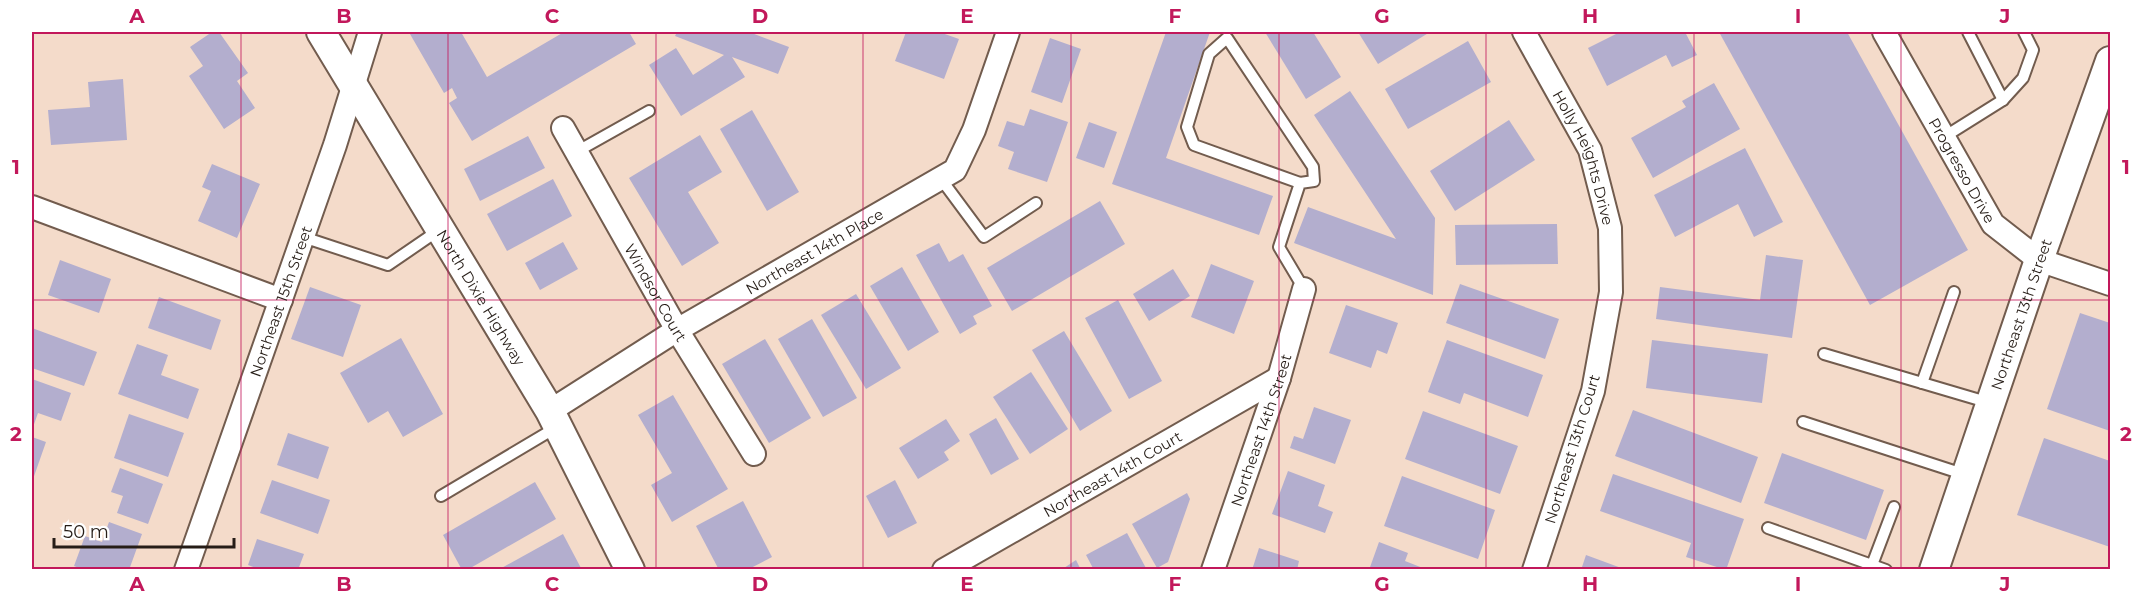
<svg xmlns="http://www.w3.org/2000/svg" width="2142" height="601" viewBox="0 0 2142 601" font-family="Montserrat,sans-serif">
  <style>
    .building { fill: #b3aece }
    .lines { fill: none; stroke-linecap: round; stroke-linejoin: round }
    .service-casing { stroke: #725c4e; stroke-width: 14 }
    .minor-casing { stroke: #725c4e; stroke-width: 26 }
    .tertiary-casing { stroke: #725c4e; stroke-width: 32 }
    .service { stroke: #fff; stroke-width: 10 }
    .minor { stroke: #fff; stroke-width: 22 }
    .tertiary { stroke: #fff; stroke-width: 28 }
    .grid { fill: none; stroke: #c2185b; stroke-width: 1.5; stroke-opacity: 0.55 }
    .labels { text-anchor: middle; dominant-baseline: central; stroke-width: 4.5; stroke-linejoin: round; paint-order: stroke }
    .street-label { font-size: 15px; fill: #261d17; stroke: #fff }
    .neatline { fill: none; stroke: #c2185b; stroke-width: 2 }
    .grid-label { font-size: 20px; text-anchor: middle; font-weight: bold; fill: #c2185b }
  </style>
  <rect width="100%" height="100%" fill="#f4dbca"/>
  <!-- building -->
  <g class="building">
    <path d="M212 32H219L248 73 237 81 255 108 224 129 189 76 203 66 190 47Z"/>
    <path d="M411 32H461L487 77 564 32H629L636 44 472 141 449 103 457 98 452 88 444 93 410 34Z"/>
    <path d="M677 32H749L789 47 778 74 732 57 745 77 681 116 649 65 676 48 693 75 724 55 675 36Z"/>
    <path d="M906 32H939L959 39 944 79 895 61Z"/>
    <path d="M1166 32H1210L1166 158 1273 196 1259 235 1112 184Z"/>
    <path d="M1265 32H1313L1341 77 1306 99Z"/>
    <path d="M1358 32H1430L1378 64Z"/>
    <path d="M1620 32H1685L1697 55 1672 67 1666 55 1607 86 1588 48Z"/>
    <path d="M1719 32H1847L1968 250 1870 305Z"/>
    <path d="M1050 38 1081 49 1062 103 1031 92Z"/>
    <path d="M1468 41 1491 82 1408 129 1385 89Z"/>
    <path d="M123 79 127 140 51 145 48 110 90 107 88 82Z"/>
    <path d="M1714 83 1740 129 1653 178 1631 138 1686 107 1682 101Z"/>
    <path d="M1350 91 1435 218 1433 295 1294 243 1308 207 1396 239 1314 115Z"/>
    <path d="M1030 109 1068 122 1047 182 1008 169 1014 152 998 146 1007 121 1024 126Z"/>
    <path d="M752 110 799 192 767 211 720 129Z"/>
    <path d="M1509 120 1535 160 1455 211 1430 171Z"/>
    <path d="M1089 122 1117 132 1104 168 1076 158Z"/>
    <path d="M700 135 722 172 688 192 719 243 682 266 629 178Z"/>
    <path d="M528 136 545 168 480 201 464 169Z"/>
    <path d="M1745 148 1783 222 1754 237 1738 204 1675 237 1654 195Z"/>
    <path d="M212 164 260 184 237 238 198 221 211 191 202 187Z"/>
    <path d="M553 179 572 216 507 251 487 214Z"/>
    <path d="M1100 201 1125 244 1012 311 987 268Z"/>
    <path d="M1557 224 1558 264 1456 265 1455 225Z"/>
    <path d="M563 242 578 269 540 290 525 263Z"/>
    <path d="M939 243 949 262 963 254 992 306 973 316 977 324 960 334 916 255Z"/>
    <path d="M1766 255 1803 260 1792 338 1656 319 1660 287 1760 300Z"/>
    <path d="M60 260 111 279 99 313 48 295Z"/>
    <path d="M1211 264 1254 281 1234 334 1191 317Z"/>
    <path d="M902 267 939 332 908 351 870 286Z"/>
    <path d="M1173 269 1190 296 1149 321 1133 294Z"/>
    <path d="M1460 284 1559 319 1545 359 1446 323Z"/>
    <path d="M310 287 361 305 343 357 291 339Z"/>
    <path d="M856 294 901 368 866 389 821 315Z"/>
    <path d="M159 297 221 320 211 350 148 328Z"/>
    <path d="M1118 300 1162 381 1129 399 1085 318Z"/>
    <path d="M1346 305 1398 323 1387 354 1377 350 1371 368 1329 353Z"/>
    <path d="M2080 313 2110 323V431L2047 409Z"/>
    <path d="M812 319 857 398 823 417 778 339Z"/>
    <path d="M32 328 97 352 84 386 32 368Z"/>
    <path d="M1064 331 1112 411 1080 431 1032 350Z"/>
    <path d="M401 338 443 414 403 437 388 411 368 423 340 373Z"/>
    <path d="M765 339 811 418 769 443 722 364Z"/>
    <path d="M1447 340 1543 375 1528 417 1464 393 1460 404 1428 392Z"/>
    <path d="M1652 340 1768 354 1762 403 1646 388Z"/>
    <path d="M137 344 168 355 161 375 199 389 188 419 118 394Z"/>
    <path d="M1031 372 1068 429 1030 454 993 397Z"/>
    <path d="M32 379 71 393 61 421 38 413 32 430Z"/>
    <path d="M673 395 728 489 672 522 651 485 672 473 638 415Z"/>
    <path d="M1314 407 1351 420 1335 464 1290 448 1294 436 1303 439Z"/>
    <path d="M1633 410 1758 457 1741 503 1615 456Z"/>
    <path d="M1423 411 1518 446 1500 494 1405 459Z"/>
    <path d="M129 414 184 433 168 477 114 458Z"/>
    <path d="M996 418 1019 459 991 475 969 434Z"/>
    <path d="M946 419 960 441 944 452 949 460 918 479 899 448Z"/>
    <path d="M288 433 329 447 318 479 277 465Z"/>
    <path d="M32 437 46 442 32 482Z"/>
    <path d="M2044 438 2110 461V547L2017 515Z"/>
    <path d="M1782 453 1884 490 1866 540 1764 503Z"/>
    <path d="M120 468 163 484 148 524 117 513 123 496 111 492Z"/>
    <path d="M1288 471 1325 485 1318 506 1333 512 1325 533 1272 514Z"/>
    <path d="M1613 474 1744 519 1726 570 1686 557 1691 543 1600 511Z"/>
    <path d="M1402 476 1495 510 1478 559 1384 526Z"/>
    <path d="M272 480 330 500 318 534 260 513Z"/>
    <path d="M895 480 917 523 888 538 866 496Z"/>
    <path d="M535 482 556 519 467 570H462L443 535Z"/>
    <path d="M1187 493 1190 499 1168 562 1157 568 1132 524Z"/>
    <path d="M743 501 772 557 747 570H719L696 526Z"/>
    <path d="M109 522 142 534 129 570H84L74 566 85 536 102 542Z"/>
    <path d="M1127 533 1147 570H1094L1086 555Z"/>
    <path d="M563 534 582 570H498Z"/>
    <path d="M257 539 304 554 298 570H261L248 565Z"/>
    <path d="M1379 542 1408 553 1405 561 1428 570H1369Z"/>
    <path d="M1259 548 1299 561 1297 570H1252Z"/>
    <path d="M1586 555 1624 569V570H1581Z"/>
    <path d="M1076 560 1081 570H1061Z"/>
  </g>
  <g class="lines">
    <!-- service casing -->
    <g class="service-casing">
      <g id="service">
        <path d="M1968 32 2003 100"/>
        <path d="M1944 137 2003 100 2023 78 2033 50 2024 32"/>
        <path d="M576 152 649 111"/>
        <path d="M941 179 984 237 1036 203"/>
        <path d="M1300 183 1194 145 1187 127 1209 54 1227 38 1313 167 1314 181 1300 183 1279 247 1304 289"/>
        <path d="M303 237 388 265 439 230"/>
        <path d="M1824 354 1990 403"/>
        <path d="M1922 383 1954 292"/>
        <path d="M1803 422 1966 475"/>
        <path d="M441 496 557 427"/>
        <path d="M1768 528 1886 570"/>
        <path d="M1872 565 1894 507"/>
      </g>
    </g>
    <!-- minor casing -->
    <g class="minor-casing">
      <g id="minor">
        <path id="s1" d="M1524 32 1590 150 1610 228 1611 292 1593 391 1534 570"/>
        <path id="s2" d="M1884 32 1993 224 2039 260 2110 284"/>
        <path id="s3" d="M563 128 677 330 754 454"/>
        <path d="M32 207 281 300"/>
        <path id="s4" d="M550 411 677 330 955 170 974 130 1008 32"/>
        <path id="s5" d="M186 570 335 145 370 32"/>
        <path id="s6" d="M944 570 1279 378"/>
        <path id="s7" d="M1213 570 1279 378 1304 289"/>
      </g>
    </g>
    <!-- tertiary casing -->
    <g class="tertiary-casing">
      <g id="tertiary">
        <path id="s8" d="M321 32 550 411 630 570"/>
        <path id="s9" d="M1934 570 2039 260 2110 61"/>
      </g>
    </g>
    <!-- service -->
    <use href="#service" class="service"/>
    <!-- minor -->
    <use href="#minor" class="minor"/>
    <!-- tertiary -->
    <use href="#tertiary" class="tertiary"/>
  </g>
  <!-- grid -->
  <path class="grid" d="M241 32V570M448 32V570M656 32V570M863 32V570M1071 32V570M1279 32V570M1486 32V570M1694 32V570M1901 32V570M32 300H2110"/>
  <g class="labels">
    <!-- street labels -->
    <g class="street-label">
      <text stroke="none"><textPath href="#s1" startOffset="140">Holly Heights Drive</textPath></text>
      <text stroke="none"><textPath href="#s2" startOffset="159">Progresso Drive</textPath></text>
      <text stroke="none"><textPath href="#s4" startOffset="309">Northeast 14th Place</textPath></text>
      <text stroke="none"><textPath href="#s3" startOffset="189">Windsor Court</textPath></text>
      <text stroke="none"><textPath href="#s8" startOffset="310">North Dixie Highway</textPath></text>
      <text stroke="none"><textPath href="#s5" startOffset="285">Northeast 15th Street</textPath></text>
      <text stroke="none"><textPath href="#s9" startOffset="270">Northeast 13th Street</textPath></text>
      <text stroke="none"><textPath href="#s7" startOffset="148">Northeast 14th Street</textPath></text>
      <text transform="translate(1572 449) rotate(-73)">Northeast 13th Court</text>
      <text stroke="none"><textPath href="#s6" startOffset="194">Northeast 14th Court</textPath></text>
    </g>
  </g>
  <!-- border -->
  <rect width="2142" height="601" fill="none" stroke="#ffffff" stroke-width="66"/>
  <!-- scale -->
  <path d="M54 538v9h180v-9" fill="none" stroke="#261d17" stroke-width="3"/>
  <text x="63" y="538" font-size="18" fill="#261d17" stroke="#ffffff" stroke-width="4.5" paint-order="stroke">50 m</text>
  <rect x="33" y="33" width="2076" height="535" class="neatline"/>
  <g class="grid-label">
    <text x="137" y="23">A</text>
    <text x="344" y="23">B</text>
    <text x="552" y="23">C</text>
    <text x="760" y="23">D</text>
    <text x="967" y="23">E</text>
    <text x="1175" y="23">F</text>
    <text x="1382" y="23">G</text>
    <text x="1590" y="23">H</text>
    <text x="1798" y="23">I</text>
    <text x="2005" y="23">J</text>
    <text x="16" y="174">1</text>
    <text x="2126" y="174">1</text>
    <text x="16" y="441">2</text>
    <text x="2126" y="441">2</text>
    <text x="137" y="591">A</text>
    <text x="344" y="591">B</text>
    <text x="552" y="591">C</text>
    <text x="760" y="591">D</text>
    <text x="967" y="591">E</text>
    <text x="1175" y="591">F</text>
    <text x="1382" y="591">G</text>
    <text x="1590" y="591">H</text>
    <text x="1798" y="591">I</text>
    <text x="2005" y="591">J</text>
  </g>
</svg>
